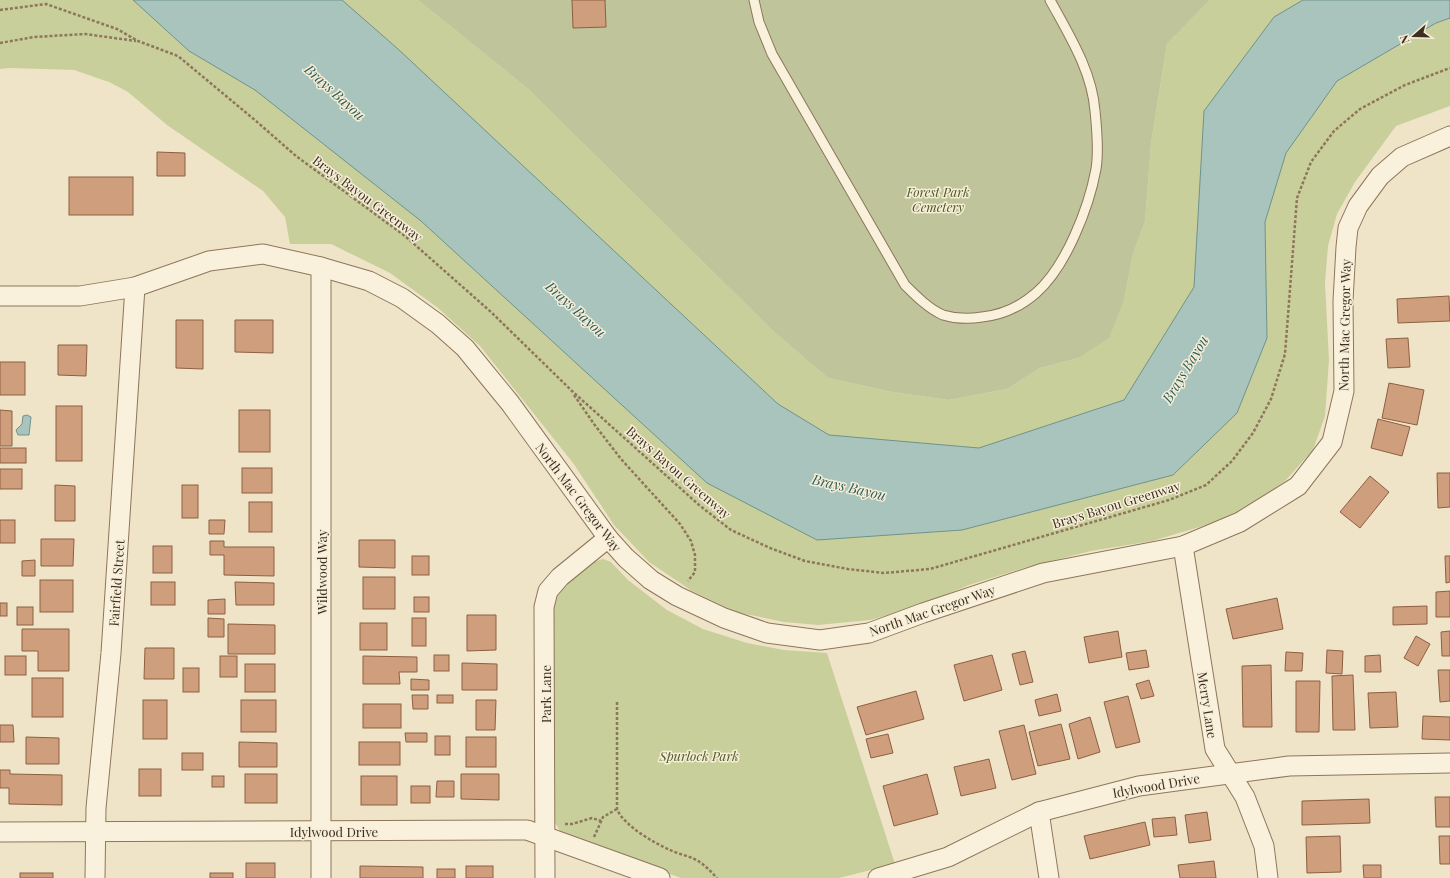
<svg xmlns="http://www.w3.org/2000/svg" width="1450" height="878" viewBox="0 0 1450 878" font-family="'Playfair Display',serif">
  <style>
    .green { fill: #c9cf9b }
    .cemetery { fill: #bfc49a }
    .water { fill: #a9c4bc; stroke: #6f938a }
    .building { fill: #cf9f7d; stroke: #8d5f41 }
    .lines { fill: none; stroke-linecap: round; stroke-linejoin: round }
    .lane-casing { stroke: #8d765c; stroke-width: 11 }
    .street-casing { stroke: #8d765c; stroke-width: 21 }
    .path { stroke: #8d765c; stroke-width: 2.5; stroke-dasharray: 3 2; stroke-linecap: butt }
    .lane { stroke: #faf1dc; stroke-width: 9 }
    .street { stroke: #faf1dc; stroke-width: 19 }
    .labels { text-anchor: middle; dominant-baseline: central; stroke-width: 3; stroke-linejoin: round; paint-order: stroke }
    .park-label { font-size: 13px; font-style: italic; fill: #4d5a26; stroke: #f7eed8 }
    .street-label { font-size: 13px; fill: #3d2e20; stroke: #f7eed8 }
    .water-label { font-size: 14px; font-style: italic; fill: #2f5d5a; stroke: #f7eed8 }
  </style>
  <rect width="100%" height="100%" fill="#f0e4c8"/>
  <!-- green -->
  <g class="green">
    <path d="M0 0H418L527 88 773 331 828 378 892 392 949 400 1007 389 1040 368 1078 358 1124 300 1133 254 1145 222 1151 143 1167 44 1210 0H1450V106L1396 126 1355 182 1337 214 1328 246 1325 283 1329 360 1325 416 1313 450 1285 481 1249 506 1213 523 1152 541 1091 551 1027 567 969 585 914 608 870 620 818 625 784 622 736 612 692 591 649 562 614 525 573 463 480 346 438 308 390 273 331 244H290L285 217 263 191 167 125 128 92 109 82 74 70 10 68 0 69Z"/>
    <path d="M603 559 611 562 628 580 667 610 703 629 747 643 784 650 827 653 895 864 839 878H681L584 843 560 831 554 821 552 617C554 609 555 599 559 592 567 577 587 563 603 559Z"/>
  </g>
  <!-- cemetery -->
  <path class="cemetery" d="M418 0H1210L1167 44 1151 143 1145 222 1133 254 1124 300 1109 338 1078 358 1040 368 1007 389 949 400 892 392 828 378 773 331 527 88Z"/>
  <!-- water -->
  <g class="water">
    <path d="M133 0H342L398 49 778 404 829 435 979 448 1124 400 1194 287 1204 111 1274 17 1303 0H1450V18L1436 23 1337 81 1286 153 1265 222 1267 338 1237 413 1173 475 962 530 817 540 707 483 421 221 255 90 189 51Z"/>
    <path d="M27 415 31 417 29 435H18L16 430 22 424 23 416Z"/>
  </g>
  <!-- building -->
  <g class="building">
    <path d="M572 0H605L606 27 573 28Z"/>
    <path d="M157 152 185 153V176H157Z"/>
    <rect x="69" y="177" width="64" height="38"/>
    <path d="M1449 296 1450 321 1398 323 1397 299Z"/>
    <path d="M176 320H203V369L176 368Z"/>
    <path d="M235 320H273V353L235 352Z"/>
    <path d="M1408 338 1410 367 1388 368 1386 339Z"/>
    <path d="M58 345H87L86 376 58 375Z"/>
    <rect x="0" y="362" width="25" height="33"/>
    <path d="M1389 383 1424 390 1417 425 1382 418Z"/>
    <rect x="56" y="406" width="26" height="55"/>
    <path d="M0 410 12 411V446H0Z"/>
    <rect x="239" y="410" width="31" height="42"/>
    <path d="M1378 419 1410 427 1402 456 1371 448Z"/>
    <rect x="0" y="448" width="26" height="15"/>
    <rect x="242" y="468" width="30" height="25"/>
    <rect x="0" y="469" width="22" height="20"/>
    <path d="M1437 473H1450V507L1438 508Z"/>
    <path d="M1370 476 1389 492 1360 528 1340 512Z"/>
    <path d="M55 485 75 486V521H55Z"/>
    <rect x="182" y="485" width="16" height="33"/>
    <rect x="249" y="502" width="23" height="30"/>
    <rect x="0" y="520" width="15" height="23"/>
    <path d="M209 520H225L224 534H209Z"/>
    <path d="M41 539H74L73 566H41Z"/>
    <path d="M359 540H395V568L359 567Z"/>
    <path d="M210 541H224V547H274V576L224 575V555H210Z"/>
    <rect x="153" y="546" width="19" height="27"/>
    <rect x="412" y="556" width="17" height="19"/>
    <path d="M1445 556H1450V582L1446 583Z"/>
    <path d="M35 560V576H22V561Z"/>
    <rect x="363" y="577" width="32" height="32"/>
    <rect x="40" y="580" width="33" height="32"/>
    <rect x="151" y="582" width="24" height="23"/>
    <path d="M235 582 274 583V605H236Z"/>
    <path d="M1450 591V617H1436V592Z"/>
    <rect x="414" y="597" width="15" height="15"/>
    <path d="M1277 598 1283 629 1233 639 1226 609Z"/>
    <path d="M225 599V614H208V600Z"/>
    <rect x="0" y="603" width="7" height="13"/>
    <path d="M1427 606V624L1393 625V607Z"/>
    <rect x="17" y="607" width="16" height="18"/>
    <path d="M467 615H496V650L467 651Z"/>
    <path d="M208 618 224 619V637H208Z"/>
    <rect x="412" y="618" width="14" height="28"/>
    <rect x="360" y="623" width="27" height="27"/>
    <path d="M228 624 275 625V654H228Z"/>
    <path d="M22 629H69V671H38V651H22Z"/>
    <path d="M1118 631 1122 657 1089 663 1084 637Z"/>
    <path d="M1450 631V656H1442L1441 632Z"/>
    <path d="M1416 636 1430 644 1418 666 1404 658Z"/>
    <path d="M145 648H174V679H144Z"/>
    <path d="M1146 650 1149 667 1129 670 1126 653Z"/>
    <path d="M1327 650 1343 651 1342 674 1326 673Z"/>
    <path d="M1025 651 1033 682 1020 685 1012 654Z"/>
    <path d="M1286 652 1303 653 1302 671H1285Z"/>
    <rect x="434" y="655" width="15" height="16"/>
    <path d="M992 655 1002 690 964 701 954 665Z"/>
    <path d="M1380 655 1381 672H1365V656Z"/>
    <rect x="5" y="656" width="21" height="19"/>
    <rect x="220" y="656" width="17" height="21"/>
    <path d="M363 656 417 657V672H399L400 684H363Z"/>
    <path d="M462 663 497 664V690H462Z"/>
    <rect x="245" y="664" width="30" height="28"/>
    <path d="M1271 665 1272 727H1243L1242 666Z"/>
    <rect x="183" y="668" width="16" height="24"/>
    <path d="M1438 670H1450V701L1440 702Z"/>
    <path d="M1353 675 1355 730H1333L1332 676Z"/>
    <rect x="32" y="678" width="31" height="39"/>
    <path d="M411 679 429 680V690H411Z"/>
    <path d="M1149 680 1154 696 1141 699 1136 684Z"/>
    <path d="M1296 681H1320L1319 732H1296Z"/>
    <path d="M916 691 924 719 866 735 857 707Z"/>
    <path d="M1396 692 1398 727 1370 728 1368 693Z"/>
    <path d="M1057 694 1061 711 1039 716 1035 700Z"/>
    <path d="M412 695H428V709H413Z"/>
    <rect x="437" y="695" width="16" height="8"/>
    <path d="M1128 696 1140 742 1116 748 1104 702Z"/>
    <rect x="143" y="700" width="24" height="39"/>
    <rect x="241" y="700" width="35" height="32"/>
    <path d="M476 700H496L495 730H476Z"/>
    <rect x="363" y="704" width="38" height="24"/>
    <path d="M1423 716 1450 717V740L1422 739Z"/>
    <path d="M1090 717 1100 752 1078 759 1069 724Z"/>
    <path d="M1061 724 1070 759 1038 766 1029 732Z"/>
    <path d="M0 725H13L14 742H0Z"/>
    <path d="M1024 725 1036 774 1012 780 999 731Z"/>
    <path d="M405 733H427V742H406Z"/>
    <path d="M888 734 893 753 871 758 866 739Z"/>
    <rect x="435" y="736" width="15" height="19"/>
    <path d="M26 737 59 738V764H26Z"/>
    <rect x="466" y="737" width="30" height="30"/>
    <path d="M239 742 277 743V767H239Z"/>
    <rect x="359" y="742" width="41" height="23"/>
    <rect x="182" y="753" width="21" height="17"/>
    <path d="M989 759 996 788 961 796 954 767Z"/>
    <rect x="139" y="769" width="22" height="27"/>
    <path d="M0 770H10V774L62 775V805L9 804V788H0Z"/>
    <rect x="245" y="774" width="32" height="29"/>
    <path d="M461 774H499V800L461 799Z"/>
    <path d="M927 774 938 814 894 826 883 786Z"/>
    <rect x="212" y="776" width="12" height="11"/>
    <rect x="361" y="776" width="36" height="29"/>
    <path d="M437 781H454V797H436Z"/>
    <rect x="411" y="786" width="19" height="17"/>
    <path d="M1435 797H1450V827H1436Z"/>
    <path d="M1369 799 1370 823 1302 825V801Z"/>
    <path d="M1207 812 1211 840 1189 843 1185 815Z"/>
    <path d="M1175 817 1177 835 1154 837 1152 819Z"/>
    <path d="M1145 822 1150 845 1090 859 1084 836Z"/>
    <path d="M1340 836 1341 872 1307 873 1306 837Z"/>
    <path d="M1439 836H1450V864H1440Z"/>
    <path d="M1214 861 1216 878H1180L1178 865Z"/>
    <rect x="246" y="863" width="29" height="15"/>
    <path d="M1363 865H1381V878H1364Z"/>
    <path d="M360 866 423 867V878H360Z"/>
    <rect x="466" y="866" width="27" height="12"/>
    <rect x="437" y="869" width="18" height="9"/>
    <rect x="20" y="873" width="33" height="5"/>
    <rect x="210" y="873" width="23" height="5"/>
  </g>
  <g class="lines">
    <!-- lane casing -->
    <g class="lane-casing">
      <path id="lane" d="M754 0 759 22 772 54 905 285C916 296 929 309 943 315 956 319 970 319 982 317 1002 315 1021 306 1036 293 1066 267 1089 207 1096 169 1099 151 1097 130 1095 111 1092 71 1069 35 1050 0"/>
    </g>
    <!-- street casing -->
    <g class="street-casing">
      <g id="street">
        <path d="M0 296H80L135 287 209 261 263 254 321 267 369 281 402 298 438 324 465 348 510 403 608 538 626 558 651 580 677 596 724 618 767 633 820 640 869 633 923 613 1043 573 1183 546 1240 522 1298 486 1332 442 1344 391 1343 301 1346 247 1348 228 1358 206 1380 176 1402 157 1450 136"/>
        <path d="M1183 546 1215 749 1245 797 1264 846 1268 878"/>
        <path d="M1039 812 1049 878"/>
        <path d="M0 832 527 830 660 878"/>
        <path d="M95 878 96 808 111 653 135 287"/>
        <path d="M321 878V267"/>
        <path d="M545 878 544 607 548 591 560 577 608 538"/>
        <path d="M878 878 948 857 1039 812 1139 786 1289 766 1450 763"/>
      </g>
    </g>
    <!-- path -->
    <g class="path">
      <path d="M0 10 46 4 117 29 138 41 178 56 256 121 296 156 405 236 491 312 572 391 699 505 731 530 770 548 805 561 848 569 884 573 930 569 1169 500 1206 485 1232 461 1253 433 1271 399 1285 354 1297 198 1311 162 1334 131 1360 109 1405 85 1450 68"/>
      <path d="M0 43 34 37 85 34 136 41"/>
      <path d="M574 395 594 424 621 459 680 524 691 541 695 555V572L688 581"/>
      <path d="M617 702V809C623 825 654 843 670 850 680 855 692 856 701 863 707 867 712 873 717 878"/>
      <path d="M565 824H572L592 818 601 821"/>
      <path d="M594 837 603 817 617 809"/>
    </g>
    <!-- lane -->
    <use href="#lane" class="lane"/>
    <!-- street -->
    <use href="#street" class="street"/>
  </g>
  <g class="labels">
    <!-- park labels -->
    <g class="park-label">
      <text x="938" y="191">Forest Park<tspan x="938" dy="15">Cemetery</tspan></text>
      <text x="699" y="755">Spurlock Park</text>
    </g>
    <!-- street labels -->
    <g class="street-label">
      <text transform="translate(368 198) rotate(37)">Brays Bayou Greenway</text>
      <text transform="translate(1344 325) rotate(-89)">North Mac Gregor Way</text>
      <text transform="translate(679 472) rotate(41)">Brays Bayou Greenway</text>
      <text transform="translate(579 497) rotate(53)">North Mac Gregor Way</text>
      <text transform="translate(1116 504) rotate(-17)">Brays Bayou Greenway</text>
      <text transform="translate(321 572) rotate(-90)">Wildwood Way</text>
      <text transform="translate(116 583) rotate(-86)">Fairfield Street</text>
      <text transform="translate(932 610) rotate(-19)">North Mac Gregor Way</text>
      <text transform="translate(545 694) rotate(-90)">Park Lane</text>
      <text transform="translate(1208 705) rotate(81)">Merry Lane</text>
      <text transform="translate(1156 785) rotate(-10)">Idylwood Drive</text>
      <text x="334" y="831">Idylwood Drive</text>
    </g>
    <!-- water labels -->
    <g class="water-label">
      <text transform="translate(335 92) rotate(42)">Brays Bayou</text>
      <text transform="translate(576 309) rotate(42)">Brays Bayou</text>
      <text transform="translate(1185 369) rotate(-59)">Brays Bayou</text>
      <text transform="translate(849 487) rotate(13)">Brays Bayou</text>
    </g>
  </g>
  <!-- north arrow -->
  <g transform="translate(1414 36) rotate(250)" stroke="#f7eed8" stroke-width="3" paint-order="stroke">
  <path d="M0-3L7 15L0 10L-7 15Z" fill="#3d2e20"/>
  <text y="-6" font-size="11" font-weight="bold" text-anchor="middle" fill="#3d2e20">N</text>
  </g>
</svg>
